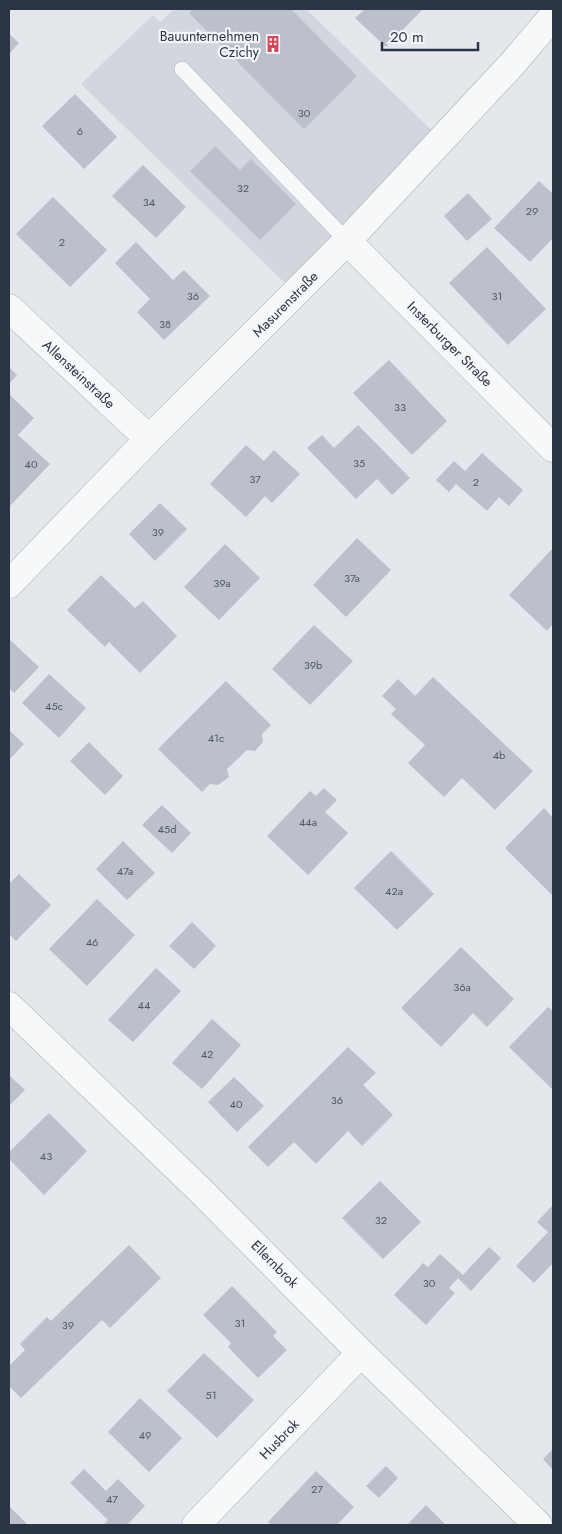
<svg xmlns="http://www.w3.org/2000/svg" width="562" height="1534" viewBox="0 0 562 1534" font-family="Jost,sans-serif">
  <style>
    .built { fill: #d2d6de }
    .building { fill: #bbc0ca }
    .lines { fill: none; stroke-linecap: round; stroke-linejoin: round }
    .service-casing { stroke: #a9aeb7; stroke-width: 16 }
    .minor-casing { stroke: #a9aeb7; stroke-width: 29 }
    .service { stroke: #f7f8fa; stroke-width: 15 }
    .minor { stroke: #f7f8fa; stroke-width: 28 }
    .labels { text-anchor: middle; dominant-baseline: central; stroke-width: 4.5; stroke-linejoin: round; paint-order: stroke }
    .number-label { font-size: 11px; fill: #4f5766 }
    .poi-label { font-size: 14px; fill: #2b3445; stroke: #f4f6f9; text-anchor: end }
    .street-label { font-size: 14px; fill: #2b3445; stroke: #f4f6f9 }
  </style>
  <rect width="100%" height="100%" fill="#e4e7ec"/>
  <!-- built -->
  <path class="built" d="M174 9H306L445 143 295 293 81 84 153 15 160 22Z"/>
  <!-- building -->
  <g class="building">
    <path d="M193 9H291L357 76 304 129 189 13Z"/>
    <path d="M365 9H421L422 10 386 47 355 18Z"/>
    <path d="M9 34 19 43 9 54Z"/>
    <path d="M75 94 117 137 84 169 42 126Z"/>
    <path d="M215 146 240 170 251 159 296 204 260 240 190 171Z"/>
    <path d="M143 165 186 207 156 238 112 196Z"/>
    <path d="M539 181 553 194V238L530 262 494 228Z"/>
    <path d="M468 193 492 219 467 241 444 216Z"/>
    <path d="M53 197 107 250 70 287 16 234Z"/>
    <path d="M136 242 173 280 184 270 210 296 164 340 137 312 150 299 115 263Z"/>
    <path d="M487 247 546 309 508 345 449 283Z"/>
    <path d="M389 360 447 421 412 455 353 393Z"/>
    <path d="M9 367 17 375 9 384Z"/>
    <path d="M9 394 34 418 18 435 50 464 9 507Z"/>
    <path d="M358 425 410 478 392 495 377 479 356 499 307 448 322 435 334 448Z"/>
    <path d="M246 445 264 461 274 450 300 474 272 503 265 496 246 517 210 484Z"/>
    <path d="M482 453 523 490 509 506 499 497 487 511 456 484 449 492 436 480 454 461 465 471Z"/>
    <path d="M160 503 187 529 155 561 129 534Z"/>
    <path d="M357 538 391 570 346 617 313 585Z"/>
    <path d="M225 544 260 578 219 620 184 587Z"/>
    <path d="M553 548V624L547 631 509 595Z"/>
    <path d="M101 575 135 608 143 601 177 636 140 673 109 642 105 647 67 610Z"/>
    <path d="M314 625 353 661 310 705 272 669Z"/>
    <path d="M9 639 39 667 14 693 9 688Z"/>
    <path d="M49 674 86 708 59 738 22 703Z"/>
    <path d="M433 677 533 771 495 810 462 778 444 797 408 763 425 745 391 714 396 709 382 696 398 679 415 696Z"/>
    <path d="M226 681 271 725 262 734 263 742 255 751 247 750 227 769 229 777 218 785 210 784 202 792 158 749Z"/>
    <path d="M9 730 24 744 9 760Z"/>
    <path d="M89 742 123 776 105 795 70 761Z"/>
    <path d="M324 788 337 800 325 812 348 833 308 875 267 836 310 791 316 796Z"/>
    <path d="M162 805 191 833 172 853 142 825Z"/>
    <path d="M544 808 553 818V896L505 848Z"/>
    <path d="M123 841 155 873 127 900 96 869Z"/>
    <path d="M391 851 434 894 397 930 354 888Z"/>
    <path d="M19 874 51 905 16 941 9 934V884Z"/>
    <path d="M97 899 135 935 87 986 49 949Z"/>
    <path d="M192 922 216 946 194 969 169 946Z"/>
    <path d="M461 947 514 999 487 1027 473 1013 441 1047 401 1008Z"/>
    <path d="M156 968 181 991 133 1042 108 1020Z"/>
    <path d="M548 1007 553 1011V1090L509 1047Z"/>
    <path d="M212 1019 241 1045 202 1089 172 1063Z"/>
    <path d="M348 1047 376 1073 363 1085 393 1115 362 1146 348 1131 316 1164 294 1142 268 1167 248 1147Z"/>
    <path d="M9 1075 25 1090 9 1106Z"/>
    <path d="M234 1077 264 1106 237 1132 208 1102Z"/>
    <path d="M49 1113 87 1151 44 1195 9 1159V1152Z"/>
    <path d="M380 1181 421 1222 383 1259 342 1218Z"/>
    <path d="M552 1206 553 1208V1263L534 1283 516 1266 548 1232 537 1222Z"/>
    <path d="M129 1245 161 1278 110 1328 102 1320 21 1398 9 1386V1366L25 1350 20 1344 47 1317 51 1321Z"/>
    <path d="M489 1247 501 1258 471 1291 458 1278 449 1288 455 1293 426 1325 394 1295 423 1263 428 1267 440 1254 463 1275Z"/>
    <path d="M232 1286 277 1332 273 1336 287 1350 258 1378 228 1347 231 1343 203 1315Z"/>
    <path d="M204 1353 254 1400 217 1438 167 1391Z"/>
    <path d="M140 1398 182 1438 149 1472 108 1432Z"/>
    <path d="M553 1449V1470L543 1459Z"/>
    <path d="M386 1466 398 1478 379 1498 366 1486Z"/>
    <path d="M84 1469 106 1491 118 1479 145 1506 127 1525H103L108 1520 70 1483Z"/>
    <path d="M316 1471 354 1507 337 1525H272L268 1522Z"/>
    <path d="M426 1505 446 1525H407Z"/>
    <path d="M9 1506 28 1525H9Z"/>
  </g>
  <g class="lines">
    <!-- service casing -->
    <g class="service-casing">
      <path id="service" d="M182 69 347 241"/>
    </g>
    <!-- minor casing -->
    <g class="minor-casing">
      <g id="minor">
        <path d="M347 241 553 448"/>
        <path d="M9 308 149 439"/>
        <path d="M9 584 149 439 347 241 513 63 553 16"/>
        <path d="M9 1006 201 1191 361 1353 538 1525"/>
        <path d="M196 1525 361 1353"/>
      </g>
    </g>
    <!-- service -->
    <use href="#service" class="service"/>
    <!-- minor -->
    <use href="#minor" class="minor"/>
  </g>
  <!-- icons -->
  <defs>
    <g id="building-bare" transform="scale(1.35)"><path d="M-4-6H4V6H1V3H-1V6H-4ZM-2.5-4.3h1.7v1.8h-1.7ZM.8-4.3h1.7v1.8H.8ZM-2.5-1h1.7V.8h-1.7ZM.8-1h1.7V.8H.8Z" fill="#d1495b" stroke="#f4f6f9" stroke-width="2.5" paint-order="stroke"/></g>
  </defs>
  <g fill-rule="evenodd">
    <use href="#building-bare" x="273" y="44"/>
  </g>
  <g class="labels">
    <!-- number labels -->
    <g class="number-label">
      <text x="304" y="113">30</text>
      <text x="80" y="131">6</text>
      <text x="243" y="188">32</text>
      <text x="149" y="202">34</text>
      <text x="532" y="211">29</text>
      <text x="62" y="242">2</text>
      <text x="193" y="296">36</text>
      <text x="497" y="296">31</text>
      <text x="165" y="324">38</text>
      <text x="400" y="407">33</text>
      <text x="359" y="463">35</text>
      <text x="31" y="464">40</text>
      <text x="255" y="479">37</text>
      <text x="476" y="482">2</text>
      <text x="158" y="532">39</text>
      <text x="352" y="578">37a</text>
      <text x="222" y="583">39a</text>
      <text x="313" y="665">39b</text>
      <text x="54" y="706">45c</text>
      <text x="216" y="738">41c</text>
      <text x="499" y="755">4b</text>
      <text x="308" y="822">44a</text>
      <text x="167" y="829">45d</text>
      <text x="125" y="871">47a</text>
      <text x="394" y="891">42a</text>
      <text x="92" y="942">46</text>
      <text x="462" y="987">36a</text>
      <text x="144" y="1005">44</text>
      <text x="207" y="1054">42</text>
      <text x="337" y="1100">36</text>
      <text x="236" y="1104">40</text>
      <text x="46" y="1156">43</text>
      <text x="381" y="1220">32</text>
      <text x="429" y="1283">30</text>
      <text x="240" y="1323">31</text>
      <text x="68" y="1325">39</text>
      <text x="211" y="1395">51</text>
      <text x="145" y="1435">49</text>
      <text x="317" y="1489">27</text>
      <text x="112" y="1499">47</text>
    </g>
    <!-- poi labels -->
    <g class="poi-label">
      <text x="259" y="36">Bauunternehmen<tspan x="259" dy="16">Czichy</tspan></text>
    </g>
    <!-- street labels -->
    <g class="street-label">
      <text transform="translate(285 304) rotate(-45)">Masurenstraße</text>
      <text transform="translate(450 344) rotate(45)">Insterburger Straße</text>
      <text transform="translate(79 374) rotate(43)">Allensteinstraße</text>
      <text transform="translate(275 1264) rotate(45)">Ellernbrok</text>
      <text transform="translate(279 1439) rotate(-46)">Husbrok</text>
    </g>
  </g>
  <!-- border -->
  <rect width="562" height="1534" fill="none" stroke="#2b3445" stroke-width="20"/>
  <!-- scale -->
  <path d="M382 42v8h96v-8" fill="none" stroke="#2b3445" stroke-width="2.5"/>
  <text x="390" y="42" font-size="15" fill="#2b3445" stroke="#f4f6f9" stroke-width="4" paint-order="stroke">20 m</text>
</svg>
